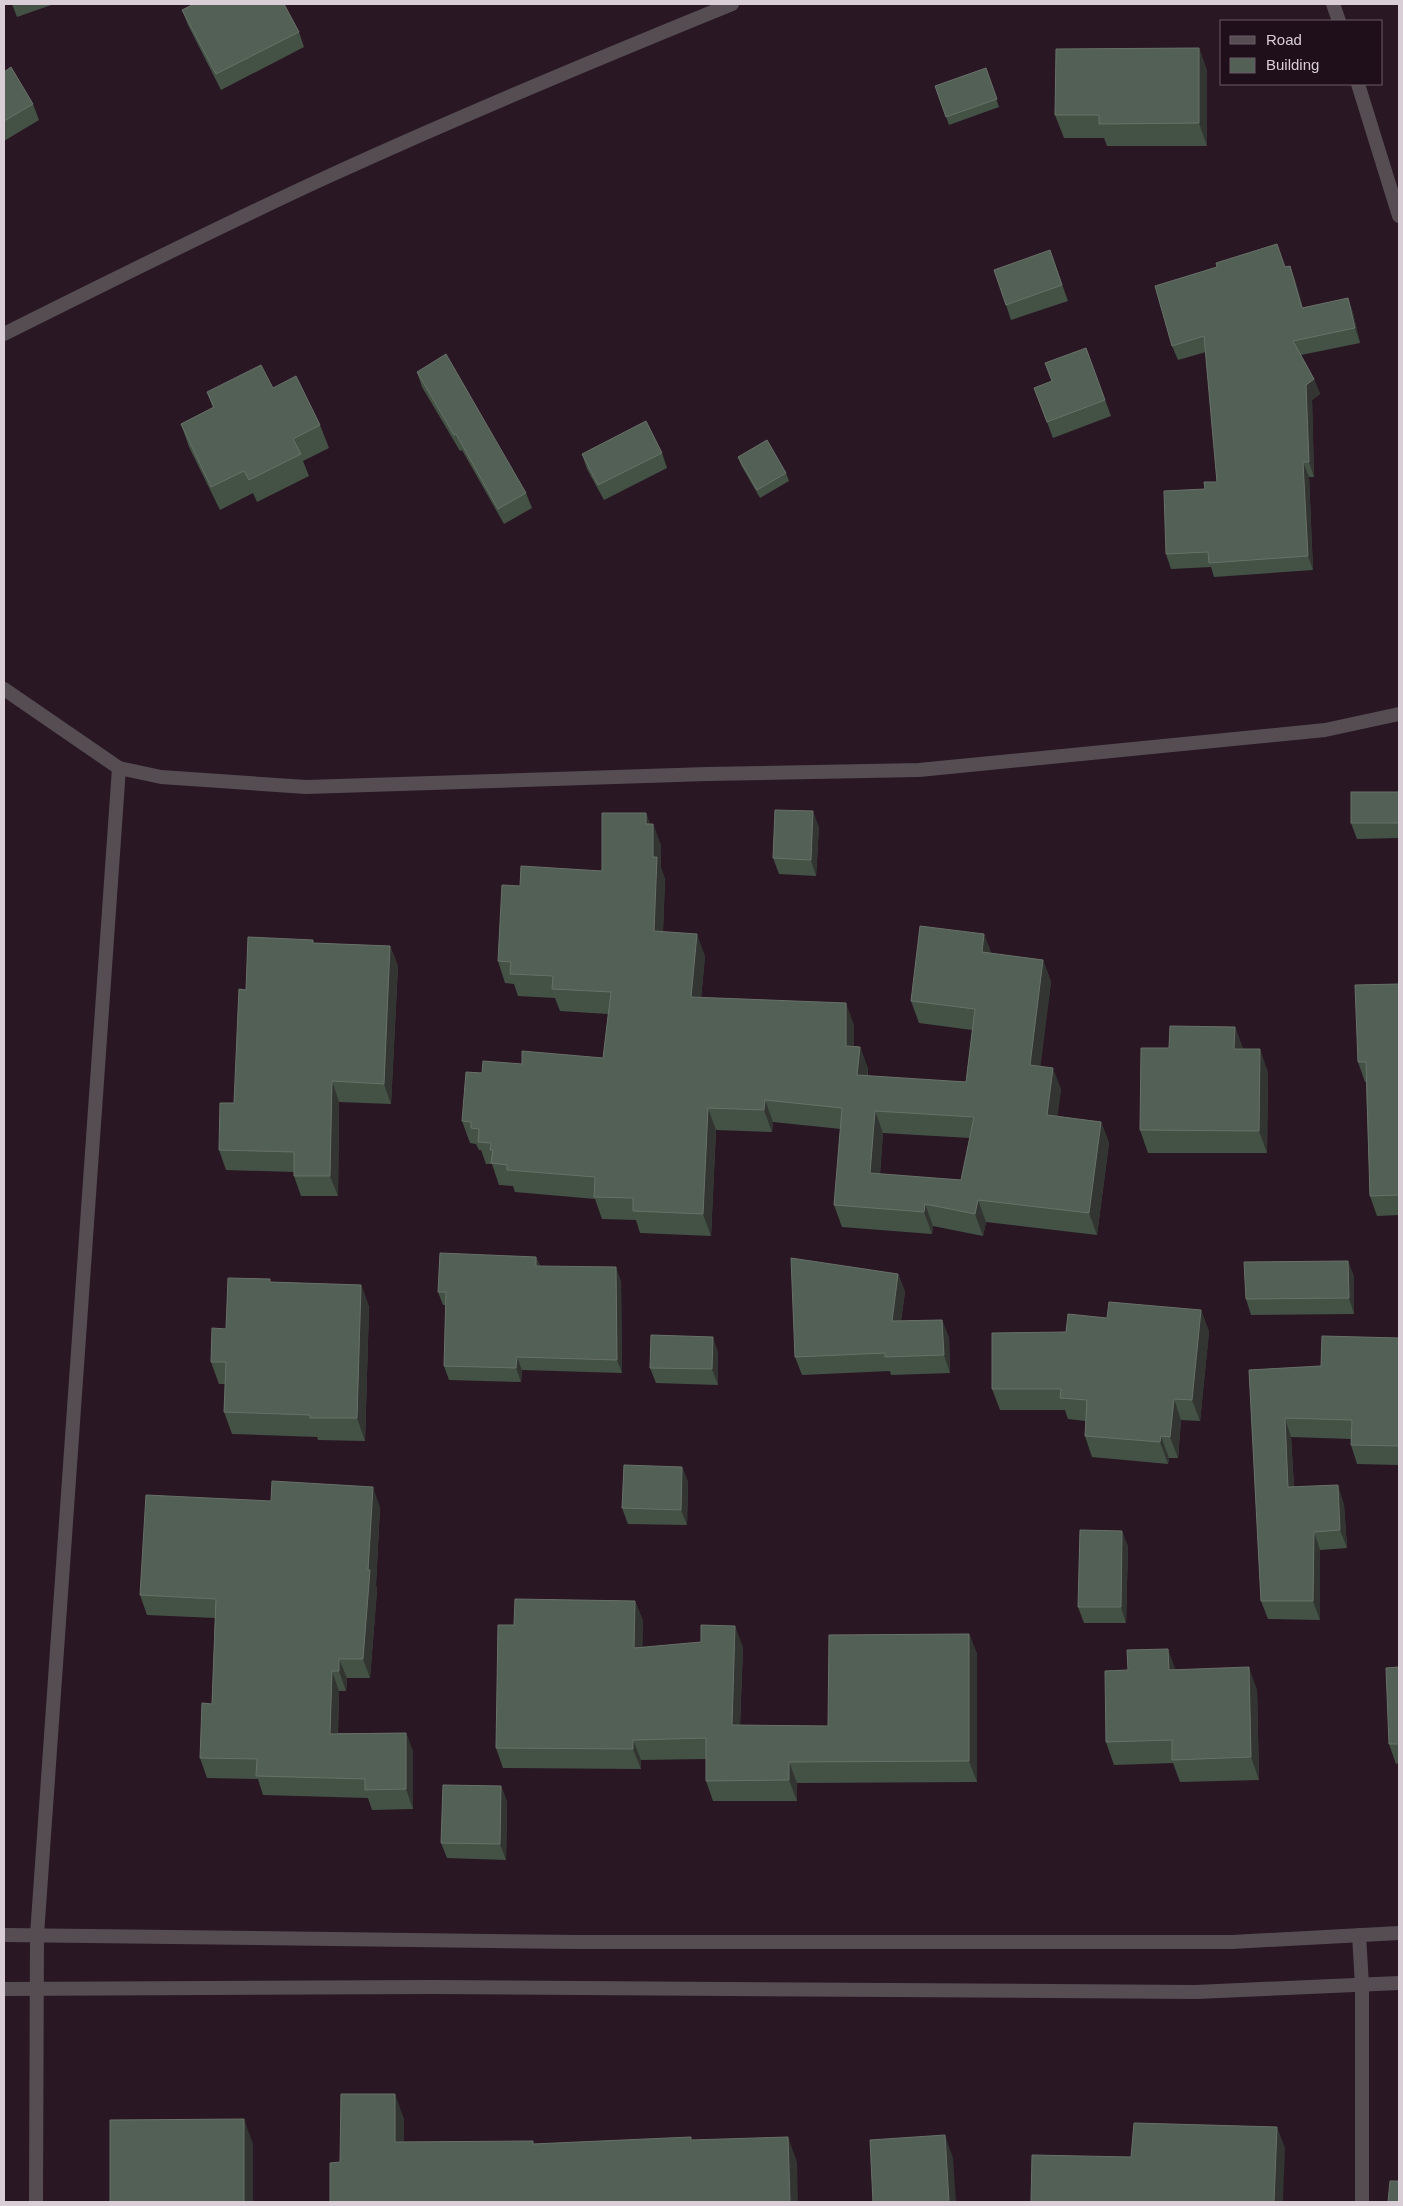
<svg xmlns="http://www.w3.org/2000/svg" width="1403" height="2206" viewBox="0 0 1403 2206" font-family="Arial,sans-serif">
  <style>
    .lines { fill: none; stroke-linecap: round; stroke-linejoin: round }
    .minor { stroke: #564d53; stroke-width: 14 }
    .tertiary { stroke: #564d53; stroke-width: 14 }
    .wall { fill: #435245; fill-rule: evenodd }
    .shaded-wall { fill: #323531 }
    .building { fill: #536055; stroke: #687169; fill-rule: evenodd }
  </style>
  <rect width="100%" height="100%" fill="#291824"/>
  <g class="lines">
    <!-- minor -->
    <g class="minor">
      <path d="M1333 4 1339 21"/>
      <path d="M1358 84 1399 216"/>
      <path d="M4 334C112 280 220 226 329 176 462 115 597 59 732 4"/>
      <path d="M4 689 119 768 161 777 306 787 707 774 919 770 1325 730 1399 714"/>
      <path d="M1359 1935 1362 1985V2202"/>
      <path d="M36 2202 37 1935 119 768"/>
    </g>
    <!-- tertiary -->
    <g class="tertiary">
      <path d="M4 1935 579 1942H1232L1399 1933"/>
      <path d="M4 1989 432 1987 1196 1992 1399 1983"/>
    </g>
  </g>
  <!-- wall -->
  <g class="wall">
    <path d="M12 4H54L17 17Z"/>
    <path d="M182 10 299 32 304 47 221 90 188 25Z"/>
    <path d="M1199 48 1207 71V146H1107L1104 138H1064L1055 115Z"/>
    <path d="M986 68 999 107 949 125 935 86Z"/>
    <path d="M4 72 33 104 39 120 4 141Z"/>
    <path d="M1050 250 1068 301 1011 320 1006 305Z"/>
    <path d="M1290 266 1295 280 1303 308 1348 298 1353 313 1360 343 1301 355 1314 379 1320 394 1312 400 1314 477H1309L1313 570 1214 577 1211 567 1171 569 1166 554 1205 489 1217 482 1206 352 1178 360 1172 346 1285 267Z"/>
    <path d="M1086 348 1111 416 1053 438 1034 388 1052 381 1045 363Z"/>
    <path d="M417 372 526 493 532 508 504 524 462 450 460 451 422 387Z"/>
    <path d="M273 388 320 425 329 448 303 461 309 476 257 502 253 493 220 510 189 447 181 424 213 408 207 392Z"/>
    <path d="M662 453 667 468 604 500 587 469 582 454Z"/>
    <path d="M738 457 786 473 789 481 760 498 741 465Z"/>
    <path d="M1399 792V838L1357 839 1351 823Z"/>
    <path d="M646 813 650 824H653L661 846V868L665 879 663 932 705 956 701 998 854 1025V1046L860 1047 868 1069V1076L966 1082 972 1030 919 1023 911 1001 984 934 991 953 1043 960 1051 982 1040 1066 1061 1089 1057 1116 1101 1122 1109 1143 1097 1235 986 1222 983 1236 933 1226 932 1234 842 1227 834 1205 841 1129 773 1122 772 1132 716 1130 711 1236 640 1233 636 1220 602 1219 595 1199 515 1192 513 1186 499 1185 492 1164H486L481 1150H479L476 1144 470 1143 462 1121 482 1073 522 1064 603 1058 608 1014 560 1011 555 998 518 996 514 984 505 983 498 961 520 886 602 871ZM883 1133 970 1138 961 1180 880 1174Z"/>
    <path d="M819 827 816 876 779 874 773 858Z"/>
    <path d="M315 943 390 946 398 966 391 1104 339 1102 338 1196H301L294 1176V1172L226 1170 219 1150 234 1103 246 990Z"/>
    <path d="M1399 984V1215L1377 1216 1370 1196 1366 1082H1365L1358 1062Z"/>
    <path d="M1235 1027 1243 1049 1268 1072 1267 1153H1148L1140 1130 1169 1048Z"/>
    <path d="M536 1257 540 1266 621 1281 622 1373 522 1370 521 1382 449 1380 444 1366 446 1305H443L438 1292Z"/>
    <path d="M1348 1261 1354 1277V1314L1251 1315 1246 1299Z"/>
    <path d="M898 1274 905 1292 901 1321 942 1320 949 1338 950 1373 891 1375 890 1371 802 1375 795 1357Z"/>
    <path d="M271 1282 361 1285 369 1307 365 1441 318 1440 317 1437 232 1434 224 1412 225 1384H219L211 1362 226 1329Z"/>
    <path d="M1201 1310 1209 1332 1200 1421 1181 1420 1178 1458H1169L1168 1464 1092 1457 1085 1436 1086 1421 1068 1419 1065 1410H1000L992 1389 1066 1332 1107 1318Z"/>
    <path d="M1399 1338V1465L1357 1464 1351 1445V1439L1291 1437 1294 1487 1344 1504 1347 1548 1320 1550V1620L1268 1619 1261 1601 1249 1370 1321 1366Z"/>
    <path d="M718 1352V1385L656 1383 650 1368Z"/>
    <path d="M682 1467 688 1482 687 1525 628 1524 622 1508Z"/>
    <path d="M380 1507 376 1585 377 1590 370 1678H347L346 1691H339L338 1733H406L413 1752V1809L372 1810 368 1798 263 1795 258 1779 207 1778 200 1758 212 1704 215 1618 147 1615 140 1595Z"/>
    <path d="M1128 1546 1126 1623H1084L1078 1607Z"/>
    <path d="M635 1601 643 1621 642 1647H743L740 1726H828L969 1634 977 1654V1782L797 1783V1801H713L706 1781V1759L641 1760V1769L503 1768 496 1748 514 1625Z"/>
    <path d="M1399 1667V1763L1396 1764 1389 1744Z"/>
    <path d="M1176 1670 1257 1690 1259 1780 1180 1782 1173 1763 1114 1765 1106 1742Z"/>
    <path d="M501 1786 507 1802 506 1860 447 1858 441 1843Z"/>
  </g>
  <!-- shaded-wall -->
  <g class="shaded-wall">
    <path d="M1199 48 1207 71V146L1199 123Z"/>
    <path d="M1290 266 1295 280 1307 323 1302 308Z"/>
    <path d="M1348 298 1353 313 1360 343 1355 328Z"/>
    <path d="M1314 379 1320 394 1312 400 1314 477 1309 462 1306 385Z"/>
    <path d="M1303 462 1309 477 1313 570 1308 556Z"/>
    <path d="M813 811 819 827 816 876 811 860Z"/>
    <path d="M646 813 653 833V824L661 846V868L665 879 662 953 654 931 653 857 646 824Z"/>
    <path d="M697 934 705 956 699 1019 691 997Z"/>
    <path d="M984 934 992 956 982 952Z"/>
    <path d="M390 946 398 966 391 1104 384 1084Z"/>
    <path d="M1043 960 1051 982 1038 1087 1030 1065Z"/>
    <path d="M846 1003 854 1025V1068L846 1046Z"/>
    <path d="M1235 1027 1243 1049H1234Z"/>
    <path d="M860 1047 868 1069 865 1097 857 1075Z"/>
    <path d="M1260 1049 1268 1072 1267 1153 1259 1131Z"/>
    <path d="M1053 1068 1061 1089 1055 1137 1047 1115Z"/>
    <path d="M332 1081 339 1102 338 1196 330 1176Z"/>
    <path d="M765 1100 773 1122 772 1132 764 1110Z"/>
    <path d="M708 1108 716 1130 711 1236 703 1214Z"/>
    <path d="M875 1111 883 1133 878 1195 870 1173Z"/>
    <path d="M1101 1122 1109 1143 1097 1235 1089 1213Z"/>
    <path d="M978 1200 986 1222 983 1236 975 1214Z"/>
    <path d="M925 1204 933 1226 932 1234 924 1212Z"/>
    <path d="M536 1257 541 1271 536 1266Z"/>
    <path d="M1348 1261 1354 1277V1314L1349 1298Z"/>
    <path d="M616 1267 621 1281 622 1373 617 1360Z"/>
    <path d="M898 1274 905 1292 898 1340 892 1321Z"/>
    <path d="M361 1285 369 1307 365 1441 357 1418Z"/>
    <path d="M1201 1310 1209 1332 1200 1421 1192 1400Z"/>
    <path d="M942 1320 949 1338 950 1373 944 1355Z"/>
    <path d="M713 1337 718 1352V1385L712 1369Z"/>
    <path d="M517 1357 522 1370 521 1382 516 1368Z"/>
    <path d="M1174 1399 1181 1420 1178 1458 1170 1437Z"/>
    <path d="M1285 1418 1291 1437 1295 1506 1288 1487Z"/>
    <path d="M1161 1436 1169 1458 1168 1464 1160 1442Z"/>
    <path d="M682 1467 688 1482 687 1525 681 1510Z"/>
    <path d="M1338 1485 1344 1504 1347 1548 1340 1530Z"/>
    <path d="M373 1487 380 1507 376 1585 377 1590 370 1678 363 1659Z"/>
    <path d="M1122 1531 1128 1546 1126 1623 1121 1607Z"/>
    <path d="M1314 1532 1320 1550V1620L1313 1601Z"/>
    <path d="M635 1601 643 1621 642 1669 634 1648Z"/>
    <path d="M735 1626 743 1647 739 1746 732 1725Z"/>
    <path d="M969 1634 977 1654V1782L969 1761Z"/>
    <path d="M1168 1649 1176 1671 1169 1670Z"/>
    <path d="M339 1659 347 1678 346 1691 339 1671Z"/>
    <path d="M1249 1667 1257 1690 1259 1780 1251 1757Z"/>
    <path d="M332 1671 339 1691 337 1753 330 1734Z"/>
    <path d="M406 1733 413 1752V1809L406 1789Z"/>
    <path d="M633 1740 641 1760V1769L633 1749Z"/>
    <path d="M789 1762 797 1783V1801L789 1780Z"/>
    <path d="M501 1786 507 1802 506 1860 500 1844Z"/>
    <path d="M395 2094 404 2119V2167L395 2142Z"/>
    <path d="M244 2119 253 2144V2202H244Z"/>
    <path d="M1277 2127 1285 2148 1283 2202H1274Z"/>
    <path d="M945 2135 953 2158 956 2202H949Z"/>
    <path d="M788 2137 797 2162 798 2202H790Z"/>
  </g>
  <!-- building -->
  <g class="building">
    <path d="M194 4H284L299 32 216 74 182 10Z"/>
    <path d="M1199 48V123L1099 124V115H1055L1056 49Z"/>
    <path d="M11 67 33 104 4 121V72Z"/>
    <path d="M986 68 997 99 946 117 935 86Z"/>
    <path d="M1277 244 1285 267 1290 266 1302 308 1348 298 1355 328 1293 341 1314 379 1306 385 1309 462H1303L1308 556 1209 563 1208 552 1166 554 1164 491 1205 489 1204 482H1217L1204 336 1172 346 1155 286 1217 267 1216 263Z"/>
    <path d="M1050 250 1062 285 1006 305 994 270Z"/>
    <path d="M1086 348 1105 400 1047 422 1034 388 1052 381 1045 363Z"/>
    <path d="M446 354 526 493 498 509 456 434 454 435 417 372Z"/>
    <path d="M261 365 273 388 296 376 320 425 293 439 301 454 249 480 244 471 211 487 181 424 214 407 207 392Z"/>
    <path d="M646 421 662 453 598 485 582 454Z"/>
    <path d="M767 440 786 473 757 490 738 457Z"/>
    <rect x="1351" y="792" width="48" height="31"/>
    <path d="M775 810 813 811 811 860 773 858Z"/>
    <path d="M602 813H646V824H653V857H657L654 931 697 934 691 997 846 1003V1046L860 1047 857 1075 966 1082 975 1009 911 1001 920 926 984 934 982 952 1043 960 1030 1065 1053 1068 1047 1115 1101 1122 1089 1213 978 1200 975 1214 925 1204 924 1212 834 1205 842 1108 765 1100 764 1110 708 1108 703 1214 633 1211V1198L594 1197 595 1177 507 1170V1165L491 1163 493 1150H490L491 1143 478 1142 479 1129 471 1128V1122L462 1121 466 1072 482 1073 483 1061 522 1064V1051L603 1058 611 992 552 989 553 976 510 974 511 962 498 961 502 885 520 886 521 866 602 871ZM875 1111 974 1117 961 1180 870 1173Z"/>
    <path d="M248 937 313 940V943L390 946 384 1084 332 1081 330 1176H294V1152L219 1150 220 1103H234L239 989 246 990Z"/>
    <path d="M1399 984V1195L1370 1196 1366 1062H1358L1355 985Z"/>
    <path d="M1170 1026 1235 1027 1234 1049H1260L1259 1131 1140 1130 1141 1048H1169Z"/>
    <path d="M440 1253 536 1257V1266L616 1267 617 1360 517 1357 516 1368 444 1366 446 1292H438Z"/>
    <path d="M791 1258 898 1274 892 1321 942 1320 944 1355 885 1357V1353L795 1357Z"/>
    <path d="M1348 1261 1349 1298 1246 1299 1244 1262Z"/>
    <path d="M228 1278 270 1279V1282L361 1285 357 1418H310V1415L224 1412 226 1362H211L212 1328 226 1329Z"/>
    <path d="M1109 1302 1201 1310 1192 1400 1174 1399 1170 1437 1161 1436 1160 1442 1085 1436 1087 1400 1060 1398 1061 1389H992V1333L1066 1332 1068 1314 1107 1318Z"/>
    <path d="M651 1335 713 1337 712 1369 650 1368Z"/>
    <path d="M1322 1336 1399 1338V1446L1351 1445 1352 1420 1285 1418 1288 1487 1338 1485 1340 1530 1314 1532 1313 1601H1261L1249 1370 1321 1366Z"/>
    <path d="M624 1465 682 1467 681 1510 622 1508Z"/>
    <path d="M272 1481 373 1487 368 1570H370L363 1659H339V1671H332L330 1734 406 1733V1789L365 1790V1779L256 1776 257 1759 200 1758 202 1703 212 1704 216 1599 140 1595 146 1495 271 1501Z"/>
    <path d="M1080 1530 1122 1531 1121 1607H1078Z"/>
    <path d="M515 1599 635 1601 634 1648 701 1642V1625L735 1626 732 1725 828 1726 829 1635 969 1634V1761L789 1762V1780L706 1781V1738L633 1740V1749L496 1748 498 1625H514Z"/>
    <path d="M1168 1649 1169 1670 1249 1667 1251 1757 1172 1760V1740L1106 1742 1105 1671 1128 1670 1127 1650Z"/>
    <path d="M1399 1667V1744H1389L1386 1668Z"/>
    <path d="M443 1785 501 1786 500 1844 441 1843Z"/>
    <path d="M341 2094H395V2142L533 2141V2144L691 2137V2140L788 2137 790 2202H330V2163L340 2162Z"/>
    <path d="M244 2119V2202H110V2120Z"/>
    <path d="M1134 2123 1277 2127 1274 2202H1031L1032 2155 1131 2157Z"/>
    <path d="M945 2135 949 2202H873L870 2140Z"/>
    <path d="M1390 2181H1399V2202H1388Z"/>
  </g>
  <!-- border -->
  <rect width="1403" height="2206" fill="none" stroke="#d9ced6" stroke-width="10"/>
  <!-- legend -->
  <rect x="1220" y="20" width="162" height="65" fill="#1f0f1b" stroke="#695b66"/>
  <rect x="1230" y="36" width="25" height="8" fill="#564d53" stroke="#695b66"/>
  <text x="1266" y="45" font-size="15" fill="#d9ced6">Road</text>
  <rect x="1230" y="58" width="25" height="15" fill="#536055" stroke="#695b66"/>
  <text x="1266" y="70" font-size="15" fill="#d9ced6">Building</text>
</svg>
